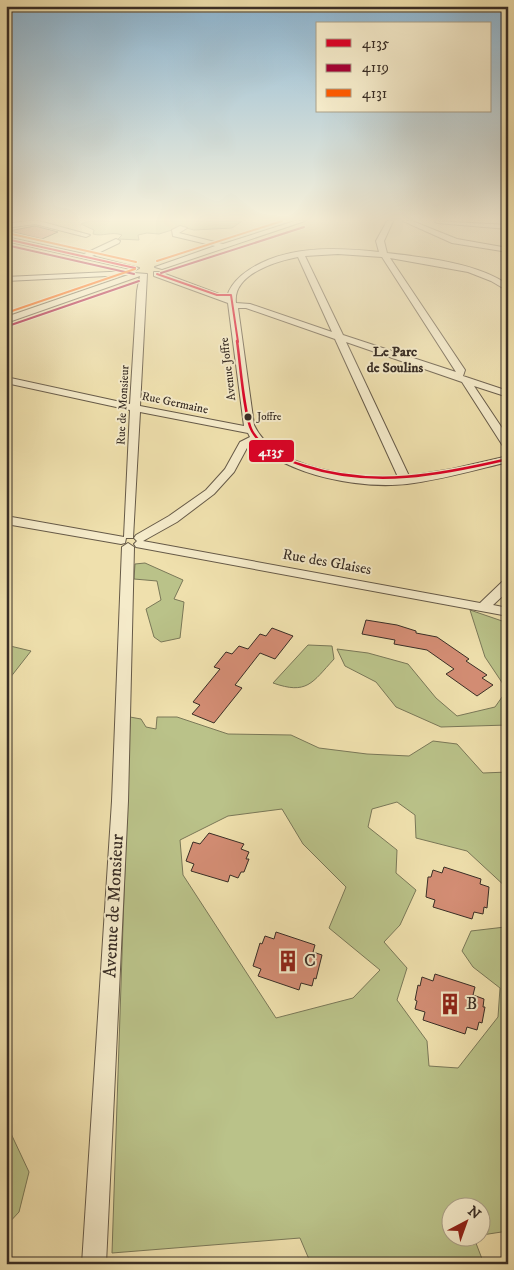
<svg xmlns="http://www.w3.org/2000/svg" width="514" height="1270" viewBox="0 0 514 1270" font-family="'IM FELL DW Pica',serif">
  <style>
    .green { fill: #bac289; stroke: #7a7858; fill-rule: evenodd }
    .building { fill: #d38d74; stroke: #392e26 }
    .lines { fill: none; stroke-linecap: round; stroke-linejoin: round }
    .minor-casing { stroke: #665a48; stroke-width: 2 }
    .minor { fill: #f5ebca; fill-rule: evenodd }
    .bus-1-far1-casing { stroke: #f5ebca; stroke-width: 4 }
    .bus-1-casing { stroke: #f5ebca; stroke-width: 5 }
    .bus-2-casing { stroke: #f5ebca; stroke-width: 4 }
    .bus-3-casing { stroke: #f5ebca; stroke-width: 4 }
    .bus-1-far1 { stroke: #dd0026; stroke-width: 2 }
    .bus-1 { stroke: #dd0026; stroke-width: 2.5 }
    .bus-2 { stroke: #a50034; stroke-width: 2 }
    .bus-3 { stroke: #ff5a00; stroke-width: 2 }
    .bus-dot { fill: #392e26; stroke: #f5ebca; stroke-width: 2 }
    .labels { text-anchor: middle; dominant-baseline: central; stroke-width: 4; stroke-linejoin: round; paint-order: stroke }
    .far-bus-label { font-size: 11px; fill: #392e26; stroke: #f5ebca; text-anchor: start }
    .far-street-label { font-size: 12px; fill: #392e26; stroke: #f5ebca }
    .far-neighbourhood-label { font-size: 14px; font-weight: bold; fill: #392e26; stroke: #f5ebca }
    .street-label { font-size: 15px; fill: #392e26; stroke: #f5ebca }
    .near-street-label { font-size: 18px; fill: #392e26; stroke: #f5ebca }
    .near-poi-label { font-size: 18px; fill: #392e26; stroke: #f5ebca; text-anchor: start }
    .line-badge { stroke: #f5ebca; stroke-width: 2 }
    .badge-label { font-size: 14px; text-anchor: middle; font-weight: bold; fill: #fff }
  </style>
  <rect width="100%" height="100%" fill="#efe0ad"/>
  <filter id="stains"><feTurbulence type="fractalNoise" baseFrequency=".004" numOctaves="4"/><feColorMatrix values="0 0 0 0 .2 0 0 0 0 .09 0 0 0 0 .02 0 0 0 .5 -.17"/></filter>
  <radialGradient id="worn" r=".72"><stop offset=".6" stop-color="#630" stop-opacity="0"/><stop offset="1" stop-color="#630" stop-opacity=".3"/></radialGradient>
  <!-- green -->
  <g class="green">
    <path d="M89 221H242L232 228 194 230 182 227 159 234 147 233 138 235 139 240 118 239 122 235C111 231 103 237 93 234L94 230 81 224Z"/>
    <path d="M145 563 183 580 174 599 184 602 180 638 161 642 154 637 146 609 161 600 157 581 134 579 135 564Z"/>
    <path d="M470 610 508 623V725L441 727 396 707 376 682 345 666 337 649 368 653 408 664 436 698 457 716 495 707 507 690 485 657Z"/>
    <path d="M6 645 31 651 6 683Z"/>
    <path d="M308 645 332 646 334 659C312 683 307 695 273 683Z"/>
    <path d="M130 717 141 719 146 727 156 729 157 717H177L228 734 291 735 319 748 367 754 409 756 433 741 457 744 483 773 508 772V889L467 851 416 838 415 815 397 802 372 809 368 827 397 850 396 873 416 890 400 925 384 942 407 968 397 1000 427 1041 429 1066 458 1068 498 1017 500 988 473 967 462 951 471 931 505 927 508 919V1231L482 1235V1208H452V1238H474L484 1264H311L300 1238 112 1253ZM282 809 303 844 346 887 329 928 380 970 353 998 276 1018 183 875 180 840 228 816Z"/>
    <path d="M6 1123 29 1172 19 1212 6 1226Z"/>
  </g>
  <!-- building -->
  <g class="building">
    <path d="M35 226 58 232 42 239 9 231Z"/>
    <path d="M366 620 397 625 416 631V633L437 637 469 659 466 661 487 675 482 678 493 685 477 696 446 674 454 669 427 650 394 644 395 640 362 634Z"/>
    <path d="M272 628 293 636 275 659 260 653 235 685 242 688 214 723 192 714 200 705 193 702 220 669 214 667 226 652 232 654 239 646 248 649 260 634 266 636Z"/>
    <path d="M209 833 244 844 241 849 249 852 246 859H249L244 872H241L238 878 230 875 228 882 191 871 194 864 186 861 193 842 200 844Z"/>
    <path d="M444 867 481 879 480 884 489 887 487 908 484 907 483 914 474 912 472 919 433 907 435 900 426 897 428 877H431L433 870 442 873Z"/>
    <path d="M276 932 315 945 313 952 322 955 316 979 314 978 312 986 301 983 299 990 258 976 261 969 253 966 260 943 262 944 265 936 274 939Z"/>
    <path d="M435 974 475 987 473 995 484 999 483 1007H485L482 1023 479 1022 477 1030 467 1027 465 1034 423 1020 425 1012 415 1009 417 1001 415 1000 418 985 420 986 422 977 433 981Z"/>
  </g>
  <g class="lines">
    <!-- minor casing -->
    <g class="minor-casing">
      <g id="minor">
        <path d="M27 221H39L90 235 86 237 35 224 6 228V224Z"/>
        <path d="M295 221H305L162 269 155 267 215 246 173 236 172 230 180 226 187 228 179 233 223 244Z"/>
        <path d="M387 221H393L384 241 387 253C422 257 479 263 508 285V291L491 281 468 272 390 258 465 370 463 376 508 391V397L474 386 508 437V449L503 446 462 382 346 342 409 476 452 469 508 456V462C475 470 440 480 407 484 361 489 289 476 255 443L248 446 234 472 214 494 177 522 143 541 480 603 503 581 508 580V591L493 605 508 608V616L136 547 134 544 137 541 134 538 136 535 169 516 206 490 225 469 240 442 250 437 248 433 140 412 133 538H126L125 543 121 544 6 524V516L124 537 130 410 6 383V377L130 404 137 291 140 276 6 323V317L134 273 147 274 140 406 244 426 228 303 154 276V272H160L227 297C229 288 235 281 242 275 279 245 334 247 379 252L376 241ZM338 254 382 257 456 372 343 335 305 256ZM298 257 332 332 250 304 236 303C232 274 277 261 298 257ZM238 308H246L335 339 398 477C355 478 275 470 254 425Z"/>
        <path d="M403 221H412L457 239 508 248V252L452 243Z"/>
        <path d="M434 221 508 225V229L437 223Z"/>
        <path d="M6 237 84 254 116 239 120 241 119 243 92 256 139 268 135 270 6 241Z"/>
        <path d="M130 271V275H127L6 281V277Z"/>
        <path d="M128 543 134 547 128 801 106 1264H82L112 801 122 547Z"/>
      </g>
    </g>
    <!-- minor -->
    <use href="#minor" class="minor"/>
    <!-- bus-1-far1 casing -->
    <g class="bus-1-far1-casing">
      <g id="bus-1-far1">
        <path d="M6 239 135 268"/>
        <path d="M157 274 217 295H231L238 342"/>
      </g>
    </g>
    <!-- bus-1 casing -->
    <g class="bus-1-casing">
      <path id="bus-1" d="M237 341C240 360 244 417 252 431 263 450 285 460 305 466 373 488 440 475 508 459"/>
    </g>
    <!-- bus-2 casing -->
    <g class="bus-2-casing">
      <g id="bus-2">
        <path d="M6 245 134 274"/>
        <path d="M161 273 304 227"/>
        <path d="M8 326 139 281"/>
      </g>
    </g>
    <!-- bus-3 casing -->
    <g class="bus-3-casing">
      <g id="bus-3">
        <path d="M7 233 136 262"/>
        <path d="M157 261 282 221"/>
        <path d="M6 313 135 269"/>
      </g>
    </g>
    <!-- bus-1-far1 -->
    <use href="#bus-1-far1" class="bus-1-far1"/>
    <!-- bus-1 -->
    <use href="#bus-1" class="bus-1"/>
    <!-- bus-2 -->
    <use href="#bus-2" class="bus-2"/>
    <!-- bus-3 -->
    <use href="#bus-3" class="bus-3"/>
  </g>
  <!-- sky -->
  <linearGradient id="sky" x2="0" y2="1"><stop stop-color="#8bb6d4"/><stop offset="0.55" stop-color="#f8f1da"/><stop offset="1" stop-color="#f8f1da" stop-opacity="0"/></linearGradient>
  <rect width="514" height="399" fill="url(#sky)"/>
  <!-- icons -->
  <defs>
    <g id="building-bare" transform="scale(1.725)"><path d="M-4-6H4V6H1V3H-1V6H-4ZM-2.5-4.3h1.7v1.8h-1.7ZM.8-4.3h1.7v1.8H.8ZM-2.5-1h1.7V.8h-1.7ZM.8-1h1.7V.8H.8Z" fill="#8f2418" stroke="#f5ebca" stroke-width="2.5" paint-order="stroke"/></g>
  </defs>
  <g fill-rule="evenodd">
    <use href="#building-bare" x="288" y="961"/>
    <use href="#building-bare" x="450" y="1004"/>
  </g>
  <!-- markers -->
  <circle class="bus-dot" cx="248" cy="417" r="4.5"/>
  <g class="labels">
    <!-- far-bus labels -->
    <g class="far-bus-label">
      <text x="257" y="417">Joffre</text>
    </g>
    <!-- far-street labels -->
    <g class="far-street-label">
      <text transform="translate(228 369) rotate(-97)">Avenue Joffre</text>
      <text transform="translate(175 403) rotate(12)">Rue Germaine</text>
      <text transform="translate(123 405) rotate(-87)">Rue de Monsieur</text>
    </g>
    <!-- far-neighbourhood labels -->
    <g class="far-neighbourhood-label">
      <text x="395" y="352">Le Parc<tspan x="395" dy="16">de Soulins</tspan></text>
    </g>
    <!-- street labels -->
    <g class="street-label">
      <text transform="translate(327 562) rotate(10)">Rue des Glaises</text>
    </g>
    <!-- near-street labels -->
    <g class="near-street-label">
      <text transform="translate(114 906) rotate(-87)">Avenue de Monsieur</text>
    </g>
    <!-- near-poi labels -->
    <g class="near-poi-label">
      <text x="304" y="961">C</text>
      <text x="466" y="1004">B</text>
    </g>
  </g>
  <rect class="line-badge" x="248" y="439" width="47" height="24" rx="5" fill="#dd0026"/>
  <g class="badge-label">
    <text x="271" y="456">4135</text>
  </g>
  <!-- margin -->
  <rect width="514" height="1270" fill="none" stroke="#efe0ad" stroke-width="25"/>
  <rect x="8" y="8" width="499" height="1255" fill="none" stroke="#392e26" stroke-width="2.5"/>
  <rect x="12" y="12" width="489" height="1245" fill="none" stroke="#392e26"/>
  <!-- legend -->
  <rect x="316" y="22" width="175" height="90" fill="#f5ebca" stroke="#aa9f88"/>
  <rect x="326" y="39" width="25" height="8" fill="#dd0026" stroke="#aa9f88"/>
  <text x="362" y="48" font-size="15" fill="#392e26">4135</text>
  <rect x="326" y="64" width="25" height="8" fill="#a50034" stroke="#aa9f88"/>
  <text x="362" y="72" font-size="15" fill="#392e26">4119</text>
  <rect x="326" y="89" width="25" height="8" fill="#ff5a00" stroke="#aa9f88"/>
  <text x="362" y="98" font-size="15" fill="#392e26">4131</text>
  <!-- north arrow -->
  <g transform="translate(466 1222) rotate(41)"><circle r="24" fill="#f5ebca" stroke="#aa9f88"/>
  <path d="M0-4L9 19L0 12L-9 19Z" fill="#8f2418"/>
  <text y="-8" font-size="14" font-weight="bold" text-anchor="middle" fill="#392e26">N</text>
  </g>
  <rect width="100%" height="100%" filter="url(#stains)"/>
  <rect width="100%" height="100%" fill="url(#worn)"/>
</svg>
